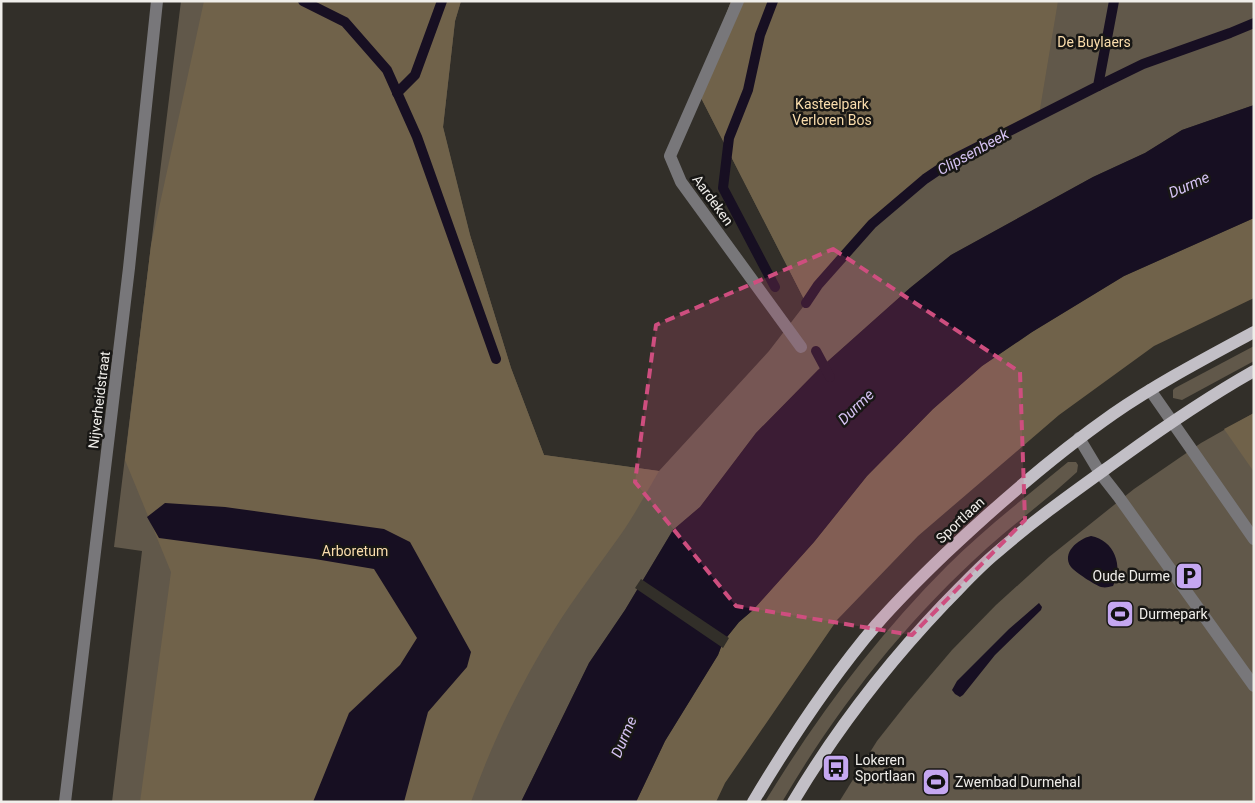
<svg xmlns="http://www.w3.org/2000/svg" width="1255" height="803" viewBox="0 0 1255 803" font-family="Roboto,sans-serif">
  <style>
    .green { fill: #61584a }
    .forest { fill: #70624a }
    .water { fill: #170f22 }
    .pier { fill: #322f29 }
    .lines { fill: none; stroke-linecap: round; stroke-linejoin: round }
    .stream { stroke: #170f22; stroke-width: 10 }
    .minor { stroke: #78777a; stroke-width: 12 }
    .major { stroke: #c2bfc6; stroke-width: 12 }
    .marked { fill: #ce4e7f; fill-opacity: 0.2; stroke: #ce4e7f; stroke-width: 4; stroke-dasharray: 10 6; stroke-linejoin: round }
    .labels { text-anchor: middle; dominant-baseline: central; stroke-width: 5; stroke-linejoin: round; paint-order: stroke }
    .park-label { font-size: 14px; fill: #faddac; stroke: #181715 }
    .street-label { font-size: 14px; fill: #f0eeea; stroke: #181715 }
    .poi-label { font-size: 14px; fill: #f0eeea; stroke: #181715; text-anchor: start }
    .water-label { font-size: 15px; font-style: italic; fill: #d6c3f4; stroke: #181715 }
  </style>
  <rect width="100%" height="100%" fill="#322f29"/>
  <!-- green -->
  <g class="green">
    <path d="M181 1H461L455 21 443 127 470 235 511 368 544 455 659 471 769 351 806 303 698 92 731 1H1254V105L1182 130 1145 153 1093 177 951 255 910 288 818 370 756 433 700 507 673 530 625 610 589 663 521 802H112L142 551 114 547Z"/>
    <path d="M1254 346V361L1182 400 1173 398V390L1175 388Z"/>
    <path d="M1254 413V802H839L877 741 907 703 952 650 996 605 1049 557 1134 489 1201 443Z"/>
    <path d="M1068 462H1076L1078 465 1077 472C1048 499 1016 522 987 548 906 621 837 708 782 802H769L766 800C818 715 877 636 947 566 984 529 1027 496 1068 462Z"/>
  </g>
  <!-- forest -->
  <g class="forest">
    <path d="M204 1H461L455 21 443 127 470 235 511 368 544 455 659 471C646 493 634 516 619 537 597 568 574 598 554 630 520 685 492 742 471 802H140L171 572 125 460 151 245Z"/>
    <path d="M731 1H1058L1039 115C1011 129 982 143 955 159 899 193 843 249 806 303L698 92Z"/>
    <path d="M1254 218V298L1154 346 1059 415 918 536 837 620 725 783 716 802H636L665 741 718 655 723 642 739 622 753 610 814 542 867 476 933 409 982 366 1032 332 1124 276Z"/>
    <path d="M1254 413V472L1224 429Z"/>
  </g>
  <!-- water -->
  <g class="water">
    <path d="M1254 105V218L1124 276 1032 332 982 366 933 409 867 476 814 542 753 610 739 622 723 642 718 655 665 741 636 802H521L589 663 625 610 673 530 700 507 756 433 818 370 910 288 951 255 1093 177 1145 153 1182 130Z"/>
    <path d="M165 503 225 507 384 529 410 542 471 652 467 667 428 712 404 802H313L349 713 400 665 417 638 374 569 315 559 159 538 147 517Z"/>
    <path d="M1091 536C1114 540 1124 566 1113 586 1108 587 1106 588 1101 587 1095 585 1075 572 1071 567 1061 553 1078 539 1091 536Z"/>
    <path d="M1039 603 1042 607 1041 610 995 655 963 695 960 697 955 694 952 690 957 681 1009 629Z"/>
  </g>
  <!-- pier -->
  <path class="pier" d="M641 579 729 638 723 648 635 588Z"/>
  <g class="lines">
    <!-- stream -->
    <g class="stream">
      <path d="M303 1 345 22 387 70 417 137 496 359"/>
      <path d="M773 1 760 35 748 90 729 138 723 188 775 287"/>
      <path d="M1098 86 1143 64 1230 33 1254 23"/>
      <path d="M397 93 415 75 442 1"/>
      <path d="M806 303 818 285 872 224 925 179 956 158 1098 86 1114 1"/>
      <path d="M816 351 830 377"/>
    </g>
    <!-- minor -->
    <g class="minor">
      <path d="M738 1 670 156 681 182 801 347"/>
      <path d="M1150 390 1254 539"/>
      <path d="M1079 438 1100 473 1118 496 1254 686"/>
      <path d="M65 802 129 268 157 1"/>
    </g>
    <!-- major -->
    <g class="major">
      <path d="M753 802C790 740 830 679 876 625 898 600 921 577 945 554 998 504 1053 456 1113 414 1158 383 1206 358 1254 332"/>
      <path d="M793 802C836 730 886 665 944 604 961 587 977 569 995 554 1035 519 1078 489 1121 458 1164 427 1208 397 1254 371"/>
    </g>
  </g>
  <!-- marked area -->
  <path class="marked" d="M833 249 1020 372 1025 520 912 635 736 606 635 482 656 325Z"/>
  <!-- icons -->
  <defs>
    <g id="parking-square" transform="scale(1.4375)"><rect x="-9" y="-9" width="18" height="18" rx="4" fill="#c5a7f1" stroke="#181715"/><path d="M-3.5-5.5H1a3.5 3.5 0 0 1 0 7H-1V5.5H-3.5ZM-1-3.4V-.6H.8a1.4 1.4 0 0 0 0-2.8Z" fill="#111"/></g>
    <g id="stadium-square" transform="scale(1.4375)"><rect x="-9" y="-9" width="18" height="18" rx="4" fill="#c5a7f1" stroke="#181715"/><path d="M0-5a6.5 5 0 1 0 0 10a6.5 5 0 1 0 0-10ZM-3.5-1.8h7v3.6h-7Z" fill="#111"/></g>
    <g id="bus-square" transform="scale(1.4375)"><rect x="-9" y="-9" width="18" height="18" rx="4" fill="#c5a7f1" stroke="#181715"/><path d="M-5-6H5V4H4V6H2V4H-2V6H-4V4H-5ZM-3.5-4V0h7V-4ZM-3.5 1.2v1.5H-2V1.2ZM2 1.2v1.5H3.5V1.2Z" fill="#111"/></g>
  </defs>
  <g fill-rule="evenodd">
    <use href="#parking-square" x="1189" y="576"/>
    <use href="#stadium-square" x="1120" y="614"/>
    <use href="#bus-square" x="836" y="768"/>
    <use href="#stadium-square" x="936" y="782"/>
  </g>
  <g class="labels">
    <!-- park labels -->
    <g class="park-label">
      <text x="1094" y="42">De Buylaers</text>
      <text x="832" y="104">Kasteelpark<tspan x="832" dy="16">Verloren Bos</tspan></text>
      <text x="355" y="551">Arboretum</text>
    </g>
    <!-- street labels -->
    <g class="street-label">
      <text transform="translate(713 200) rotate(54)">Aardeken</text>
      <text transform="translate(99 400) rotate(-83)">Nijverheidstraat</text>
      <text transform="translate(960 520) rotate(-43)">Sportlaan</text>
    </g>
    <!-- poi labels -->
    <g class="poi-label">
      <text x="1170" y="576" text-anchor="end">Oude Durme</text>
      <text x="1139" y="614">Durmepark</text>
      <text x="855" y="760">Lokeren<tspan x="855" dy="16">Sportlaan</tspan></text>
      <text x="955" y="782">Zwembad Durmehal</text>
    </g>
    <!-- water labels -->
    <g class="water-label">
      <text transform="translate(973 152) rotate(-29)">Clipsenbeek</text>
      <text transform="translate(1189 185) rotate(-24)">Durme</text>
      <text transform="translate(856 407) rotate(-44)">Durme</text>
      <text transform="translate(624 737) rotate(-67)">Durme</text>
    </g>
  </g>
  <!-- border -->
  <rect width="1255" height="803" fill="none" stroke="#f0eeea" stroke-width="5"/>
</svg>
